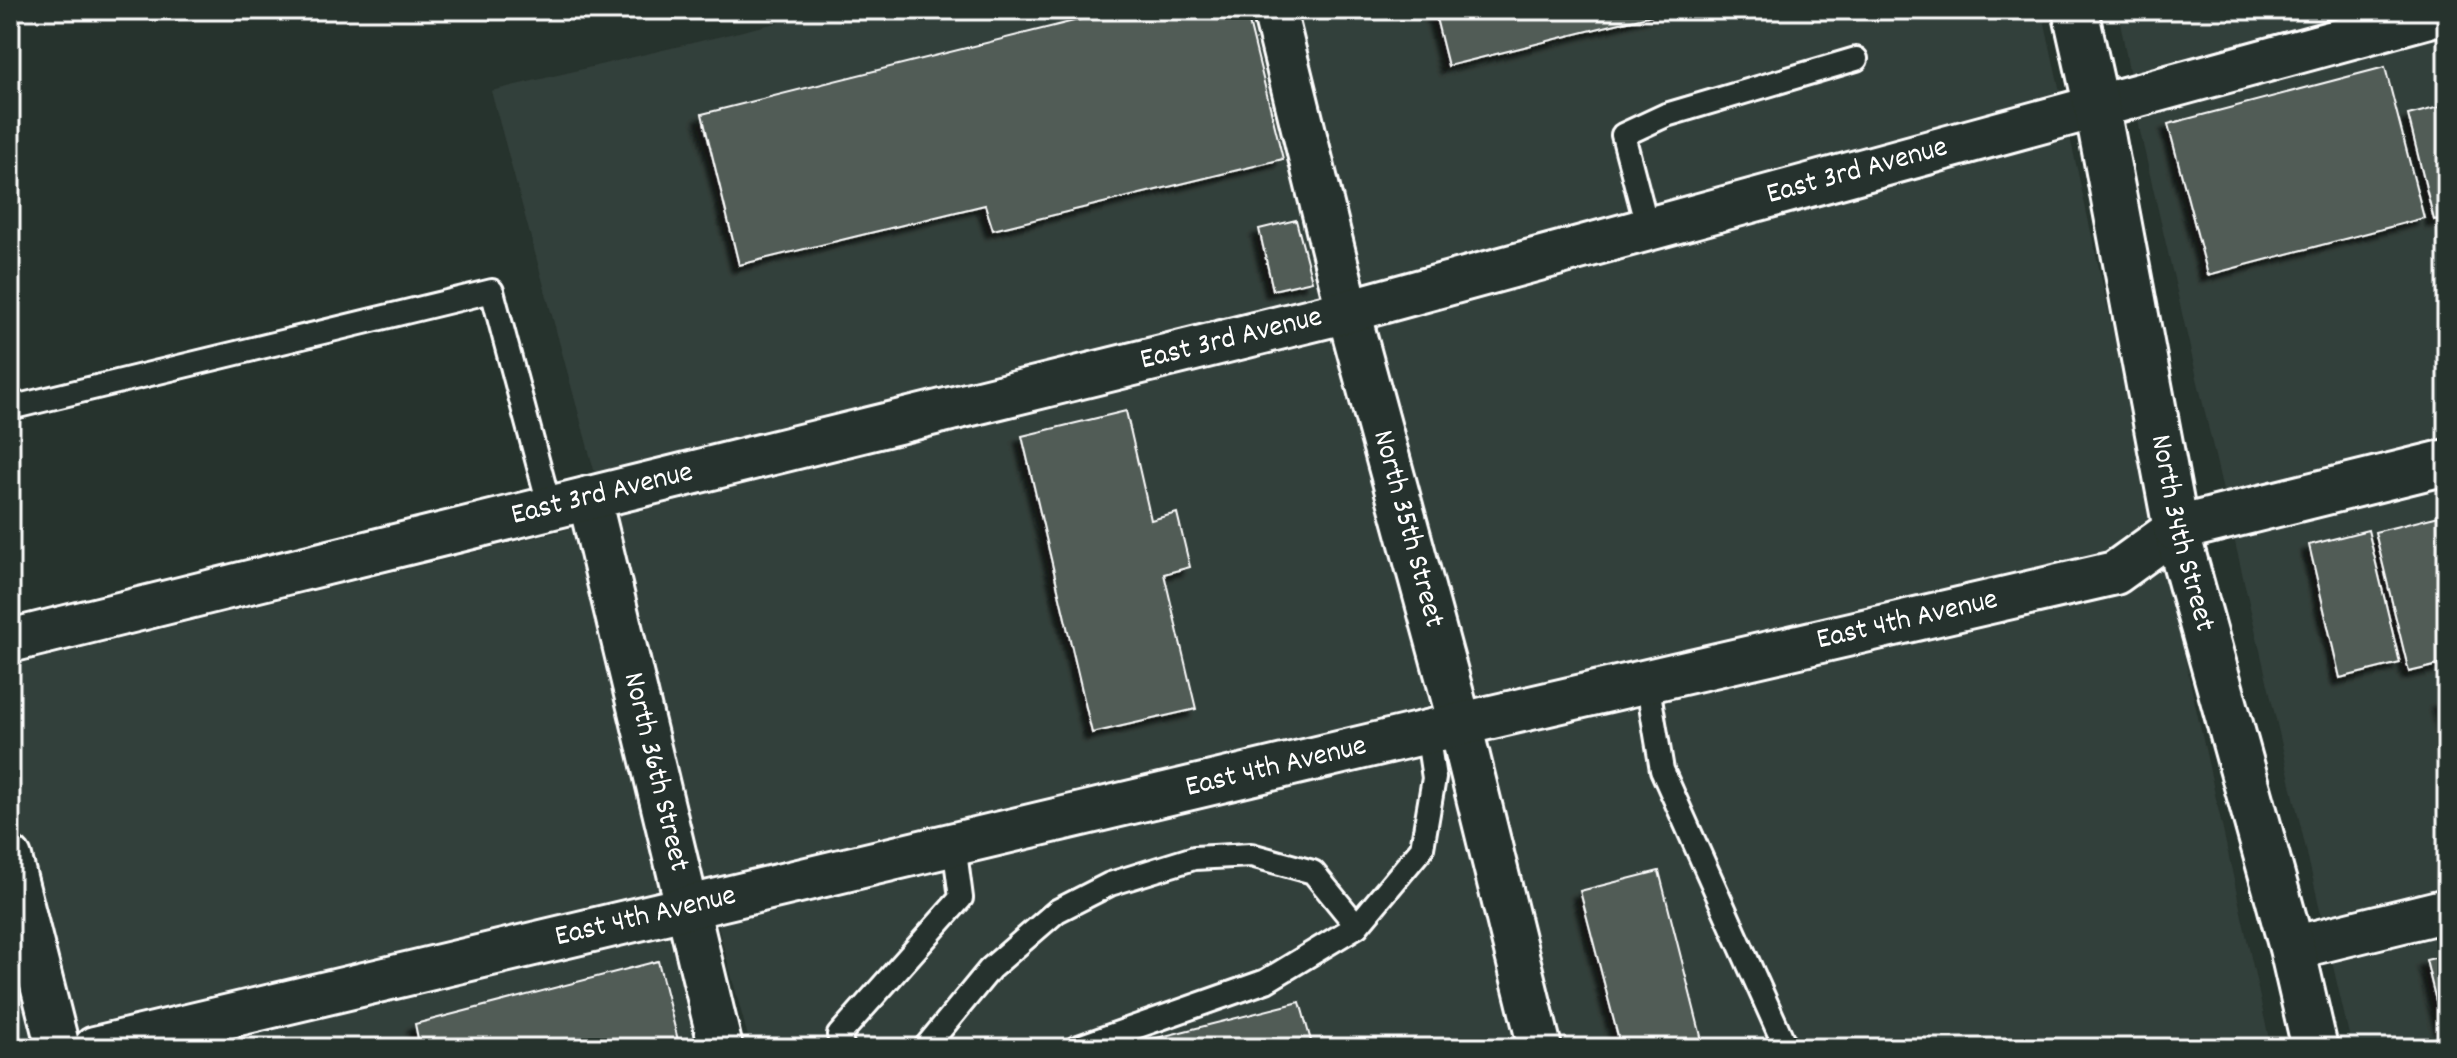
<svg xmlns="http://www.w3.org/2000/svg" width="2457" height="1058" viewBox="0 0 2457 1058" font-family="Dekko,sans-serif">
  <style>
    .built { fill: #333f3a }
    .building { fill: #515c57; stroke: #fff; stroke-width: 2; filter: url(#shadow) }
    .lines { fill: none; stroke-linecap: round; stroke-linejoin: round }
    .service-casing { stroke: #fff; stroke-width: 28 }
    .minor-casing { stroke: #fff; stroke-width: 48 }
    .tertiary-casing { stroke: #fff; stroke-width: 50 }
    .service { stroke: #26332d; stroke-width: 22 }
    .minor { stroke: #26332d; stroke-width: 42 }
    .tertiary { stroke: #26332d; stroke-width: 44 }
    .labels { text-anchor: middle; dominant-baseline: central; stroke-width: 8; stroke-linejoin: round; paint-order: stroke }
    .street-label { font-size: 30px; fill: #fff; stroke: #26332d }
  </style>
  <defs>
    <filter id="shadow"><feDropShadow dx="-7" dy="7" stdDeviation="2" flood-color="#0009"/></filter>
  </defs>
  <rect width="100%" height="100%" fill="#26332d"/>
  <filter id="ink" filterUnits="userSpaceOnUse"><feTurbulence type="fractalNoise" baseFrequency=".0125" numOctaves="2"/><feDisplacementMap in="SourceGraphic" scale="16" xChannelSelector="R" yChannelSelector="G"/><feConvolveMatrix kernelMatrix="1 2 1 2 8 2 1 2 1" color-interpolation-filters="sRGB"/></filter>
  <g filter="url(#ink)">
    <!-- built -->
    <g class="built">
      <path d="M831 10H2042L2271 1048H751L491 91Z"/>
      <path d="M2118 10H2447V1048H2352L2141 136Z"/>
      <path d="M581 526 703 1048H10V666Z"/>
      <path d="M10 568 25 628 10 632Z"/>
    </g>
    <!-- building -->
    <g class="building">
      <path d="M1118 10H1246L1283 159 993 230 985 205 739 265 702 114Z"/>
      <path d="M1434 10H1672L1448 66Z"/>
      <path d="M2385 67 2424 218 2208 275 2168 124Z"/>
      <path d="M2447 105V217L2434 220 2408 115Z"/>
      <path d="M1296 220 1312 281 1273 290 1259 229Z"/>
      <path d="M1126 411 1151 520 1177 513 1190 567 1164 574 1196 709 1092 733 1022 436Z"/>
      <path d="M2447 514V663L2409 672 2375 532Z"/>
      <path d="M2368 530 2400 663 2340 678 2309 545Z"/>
      <path d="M2447 699V733L2439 701Z"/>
      <path d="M1659 871 1704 1048H1621L1580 891Z"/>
      <path d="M2447 955V1046L2426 960Z"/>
      <path d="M658 961 680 1048H420L415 1024Z"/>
      <path d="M1300 1002 1313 1048H1117Z"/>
    </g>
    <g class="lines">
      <!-- service casing -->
      <g class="service-casing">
        <g id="service">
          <path d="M1648 230 1623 135 1666 115 1856 59"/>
          <path d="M10 408 492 291 550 508"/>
          <path d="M1647 681 1662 770 1786 1048"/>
          <path d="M843 1048 839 1035 961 898 954 844"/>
          <path d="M925 1048 990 969 1057 911 1110 884 1194 858 1251 855 1313 872 1357 926"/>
          <path d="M1076 1048 1266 981 1357 926 1422 848 1434 778 1427 732"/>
        </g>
      </g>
      <!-- minor casing -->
      <g class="minor-casing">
        <g id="minor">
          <path id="s1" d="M1274 10 1348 311 1460 724 1540 1048"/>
          <path id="s2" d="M589 498 721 1048"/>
          <path id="s3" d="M10 641 1348 311 2447 11"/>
          <path d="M10 858 58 1048"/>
          <path d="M2292 948 2447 910"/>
          <path id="s4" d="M95 1048 1427 732 2115 573 2176 529"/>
        </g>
      </g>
      <!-- tertiary casing -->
      <g class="tertiary-casing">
        <g id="tertiary">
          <path id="s5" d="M2075 10 2097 108 2176 529 2292 948 2315 1048"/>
          <path d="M2176 529 2447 462"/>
        </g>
      </g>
      <!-- service -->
      <use href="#service" class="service"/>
      <!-- minor -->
      <use href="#minor" class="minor"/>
      <!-- tertiary -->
      <use href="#tertiary" class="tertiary"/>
    </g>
  </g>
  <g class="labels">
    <!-- street labels -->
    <g class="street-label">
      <text stroke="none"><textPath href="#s3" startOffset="1906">East 3rd Avenue</textPath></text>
      <text stroke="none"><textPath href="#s3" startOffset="1258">East 3rd Avenue</textPath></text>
      <text stroke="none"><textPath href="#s3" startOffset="610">East 3rd Avenue</textPath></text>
      <text stroke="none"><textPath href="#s1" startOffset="536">North 35th Street</textPath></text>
      <text stroke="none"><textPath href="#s5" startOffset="534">North 34th Street</textPath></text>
      <text stroke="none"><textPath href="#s4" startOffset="1862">East 4th Avenue</textPath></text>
      <text stroke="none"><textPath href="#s4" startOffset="1214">East 4th Avenue</textPath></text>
      <text stroke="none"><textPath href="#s2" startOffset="282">North 36th Street</textPath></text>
      <text stroke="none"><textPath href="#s4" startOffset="566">East 4th Avenue</textPath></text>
    </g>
  </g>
  <!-- margin -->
  <rect width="2457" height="1058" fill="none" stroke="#26332d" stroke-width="40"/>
  <rect x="20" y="20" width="2417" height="1018" fill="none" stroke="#fff" stroke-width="3" filter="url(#ink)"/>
</svg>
